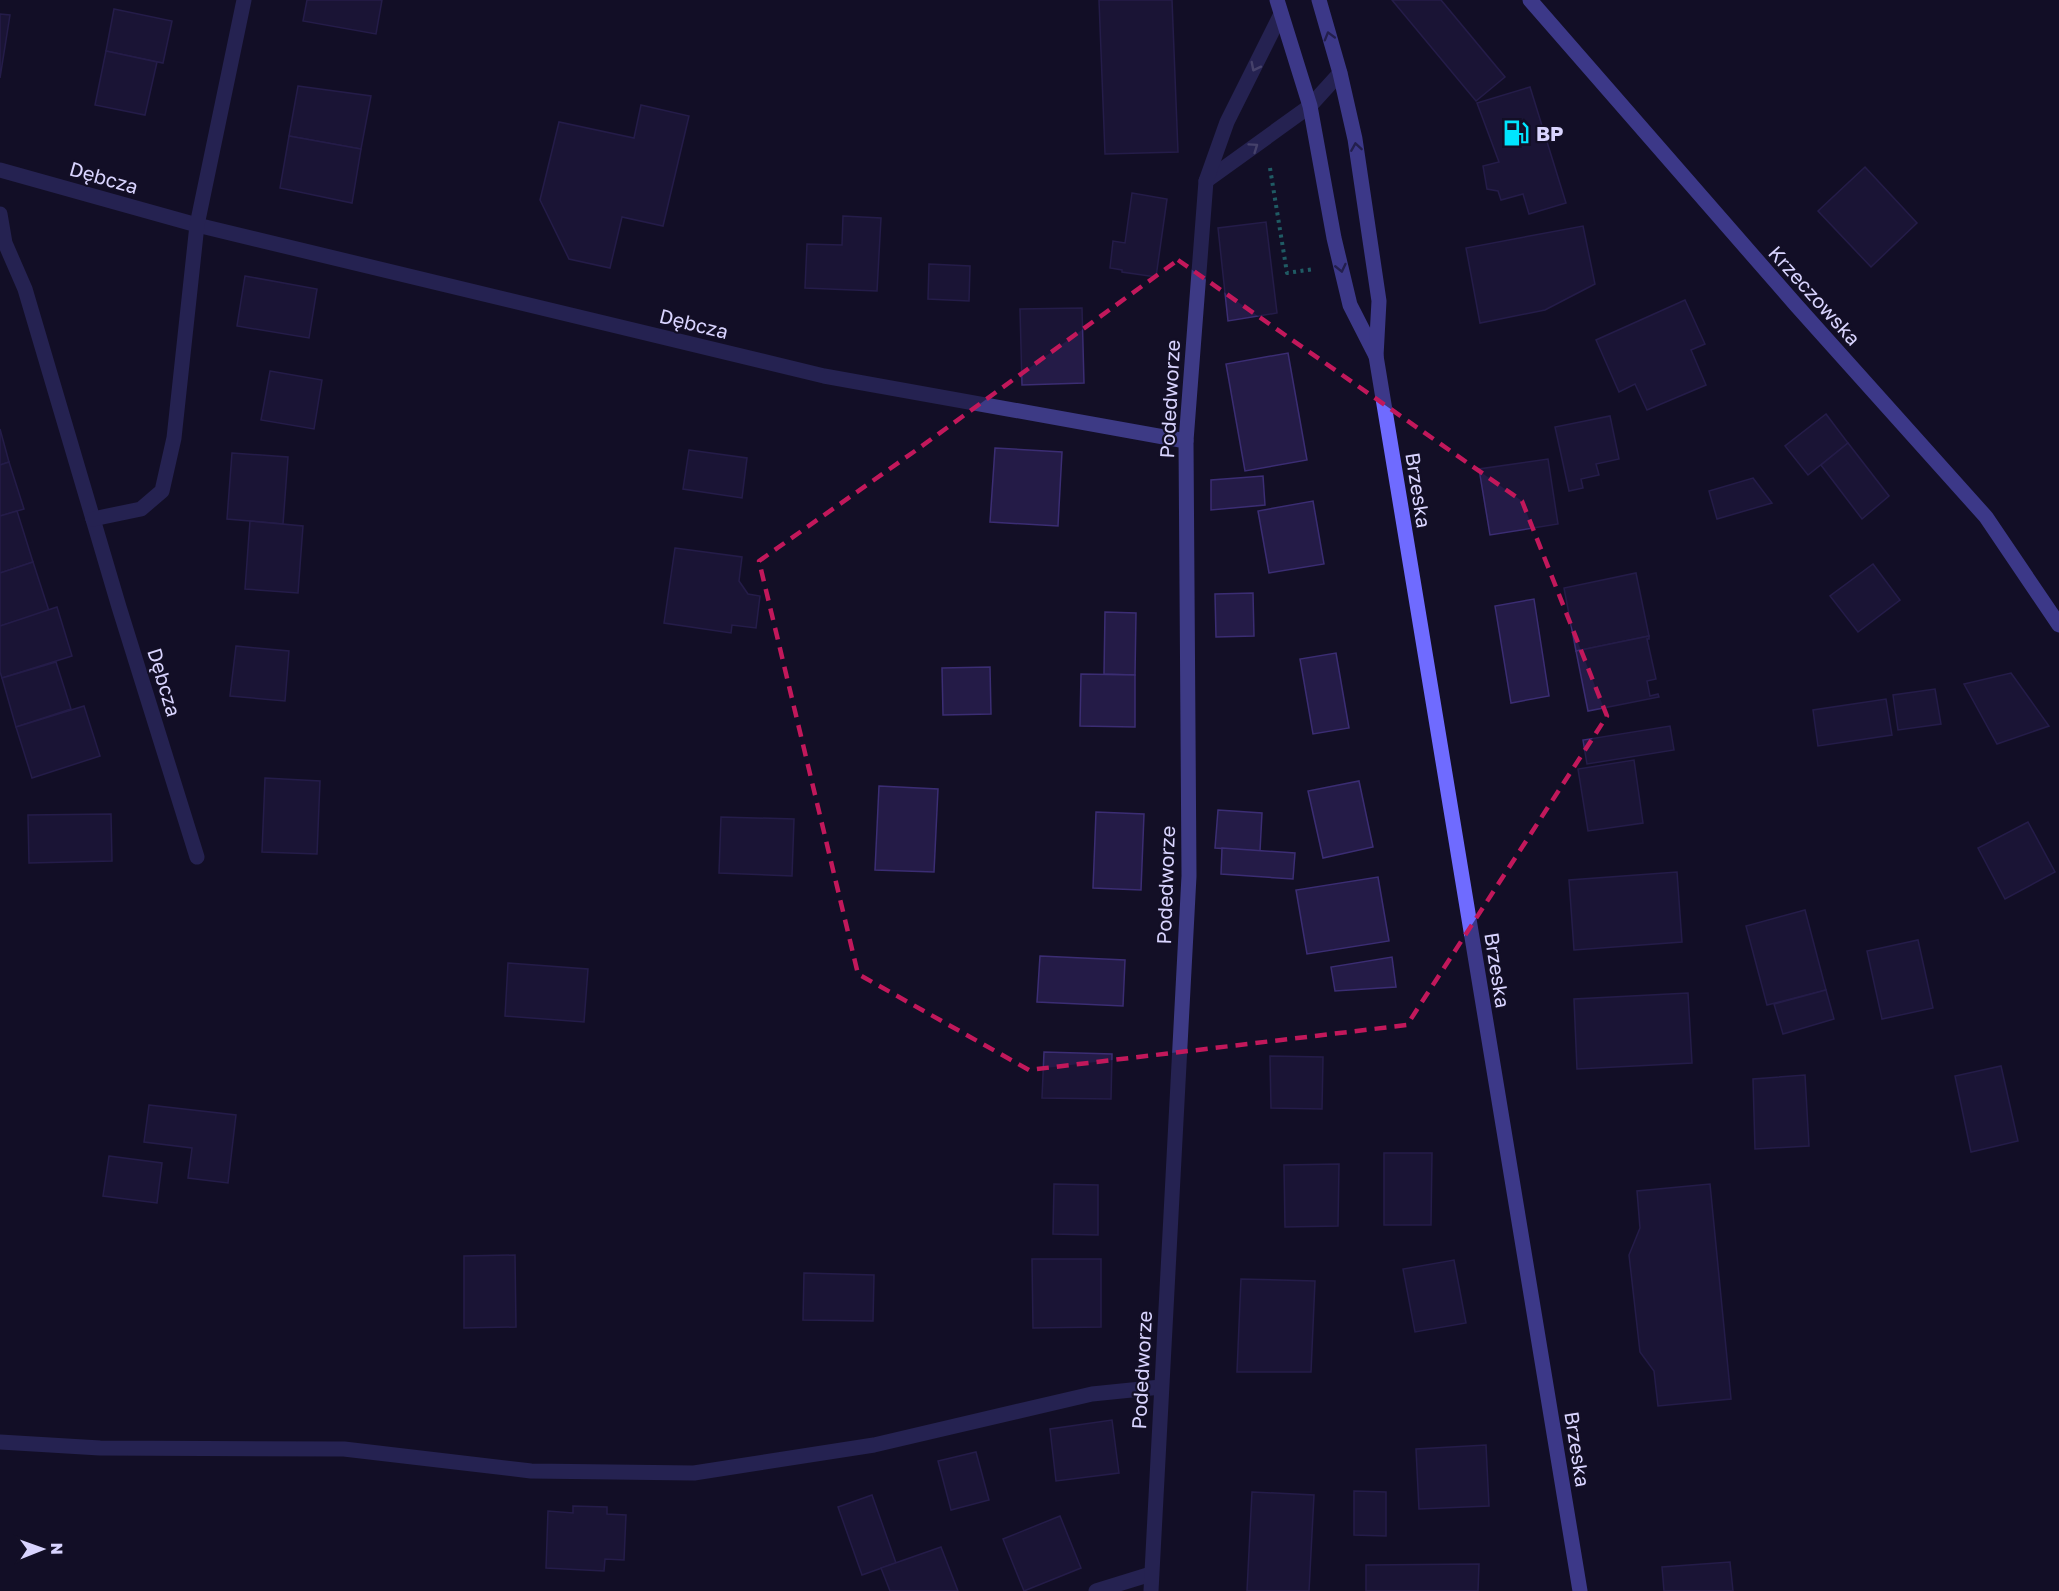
<svg xmlns="http://www.w3.org/2000/svg" width="2059" height="1591" viewBox="0 0 2059 1591" font-family="'Golos Text',sans-serif">
  <style>
    .building { fill: #241b47; stroke: #3b2d73; stroke-width: 1.5 }
    .lines { fill: none; stroke-linecap: round; stroke-linejoin: round }
    .path { stroke: #2fb8b0; stroke-width: 4; stroke-dasharray: 3 4.5; stroke-linecap: butt }
    .minor { stroke: #3d3a85; stroke-width: 15 }
    .secondary { stroke: #6f6bff; stroke-width: 15 }
    .oneway { stroke: #38347d }
    .oneway2 { stroke: #837fbc }
    .marked { fill: none; stroke: #c2185b; stroke-width: 4.5; stroke-dasharray: 12 8; stroke-linejoin: round }
    .labels { text-anchor: middle; dominant-baseline: central; stroke-width: 4.5; stroke-linejoin: round; paint-order: stroke }
    .poi-label { font-size: 20px; font-weight: bold; fill: #d9d4ff; stroke: #130f26; text-anchor: start }
    .street-label { font-size: 20px; fill: #d9d4ff; stroke: #130f26 }
  </style>
  <rect width="100%" height="100%" fill="#130f26"/>
  <!-- building -->
  <g class="building">
    <path d="M307 0H382L376 34 303 21Z"/>
    <path d="M1099 0H1172L1178 152 1105 154Z"/>
    <path d="M1392 0H1441L1505 77 1476 101Z"/>
    <path d="M114 9 172 21 163 63 106 51Z"/>
    <path d="M0 14 10 15 0 78Z"/>
    <path d="M106 51 157 62 145 115 95 105Z"/>
    <path d="M298 86 371 96 361 149 289 136Z"/>
    <path d="M1530 87 1566 203 1529 214 1523 194 1501 200 1498 191 1487 189 1483 166 1499 162 1477 103Z"/>
    <path d="M641 105 689 116 663 226 622 217 610 268 569 259 540 200 559 122 634 138Z"/>
    <path d="M289 136 361 149 352 203 280 188Z"/>
    <path d="M1865 167 1917 223 1871 267 1818 211Z"/>
    <path d="M1132 193 1167 199 1156 277 1122 272V270L1110 268 1113 241 1125 243Z"/>
    <path d="M843 216 881 218 877 291 805 288 807 244 842 245Z"/>
    <path d="M1266 222 1277 313 1228 321 1218 228Z"/>
    <path d="M1583 226 1595 284 1545 310 1480 323 1466 248Z"/>
    <path d="M929 264 970 266 969 301 928 299Z"/>
    <path d="M245 276 317 289 309 338 237 326Z"/>
    <path d="M1685 300 1705 344 1691 350 1706 385 1647 410 1635 384 1619 392 1596 340Z"/>
    <path d="M1082 308 1084 383 1022 385 1020 309Z"/>
    <path d="M1288 353 1307 460 1245 471 1226 364Z"/>
    <path d="M270 371 322 380 314 429 261 420Z"/>
    <path d="M1826 414 1848 443 1808 475 1785 446Z"/>
    <path d="M1610 416 1619 459 1596 464 1599 475 1581 479 1583 488 1569 491 1555 427Z"/>
    <path d="M0 429 9 462 0 465Z"/>
    <path d="M1848 443 1889 496 1862 519 1821 465Z"/>
    <path d="M995 448 1062 452 1058 526 990 522Z"/>
    <path d="M689 450 747 458 742 498 683 489Z"/>
    <path d="M232 453 288 457 283 524 227 519Z"/>
    <path d="M1548 459 1558 524 1490 535 1479 469Z"/>
    <path d="M9 462 24 509 0 516V465Z"/>
    <path d="M1263 476 1265 505 1211 510V480Z"/>
    <path d="M1753 478 1772 503 1717 519 1709 491Z"/>
    <path d="M1313 501 1324 564 1269 573 1258 511Z"/>
    <path d="M17 511 33 562 0 573V516Z"/>
    <path d="M250 521 303 526 298 593 245 589Z"/>
    <path d="M675 548 742 557 739 581 748 594 760 596 756 628 732 625 731 633 664 623Z"/>
    <path d="M33 562 49 611 0 626V573Z"/>
    <path d="M1873 564 1900 600 1858 632 1830 596Z"/>
    <path d="M1636 573 1649 636 1576 651 1564 588Z"/>
    <path d="M1253 593 1254 636 1216 637 1215 594Z"/>
    <path d="M1534 599 1549 696 1511 703 1495 606Z"/>
    <path d="M57 607 72 656 2 678 0 672V626Z"/>
    <path d="M1105 612 1136 613 1135 675 1104 674Z"/>
    <path d="M1649 636V639H1647L1656 679 1647 681 1650 696 1658 694 1659 697 1588 711 1576 651Z"/>
    <path d="M236 646 289 651 285 701 230 696Z"/>
    <path d="M1336 653 1349 728 1313 734 1300 659Z"/>
    <path d="M56 662 71 709 16 727 2 678Z"/>
    <path d="M990 667 991 714 943 715 942 668Z"/>
    <path d="M2011 673 2049 726 1997 744 1964 684Z"/>
    <path d="M1081 674 1135 675V727L1080 726Z"/>
    <path d="M1935 689 1941 724 1898 730 1893 695Z"/>
    <path d="M1886 699 1892 735 1818 746 1813 710Z"/>
    <path d="M84 706 100 756 32 778 16 727Z"/>
    <path d="M1670 726 1674 750 1587 764 1583 740Z"/>
    <path d="M1634 760 1643 823 1588 831 1578 769Z"/>
    <path d="M265 778 320 781 317 854 262 852Z"/>
    <path d="M1359 781 1373 847 1323 858 1308 791Z"/>
    <path d="M879 786 938 789 934 872 875 870Z"/>
    <path d="M1218 810 1262 813 1260 851 1215 848Z"/>
    <path d="M1096 812 1144 814 1141 890 1093 888Z"/>
    <path d="M111 814 112 861 29 863 28 815Z"/>
    <path d="M721 817 794 819 792 876 719 873Z"/>
    <path d="M2028 822 2055 872 2005 899 1978 848Z"/>
    <path d="M1222 848 1295 853 1293 879 1221 874Z"/>
    <path d="M1677 872 1682 942 1574 950 1569 880Z"/>
    <path d="M1378 877 1389 941 1307 954 1296 890Z"/>
    <path d="M1805 910 1826 990 1767 1005 1746 926Z"/>
    <path d="M1918 940 1933 1008 1882 1019 1867 951Z"/>
    <path d="M1040 956 1125 960 1123 1006 1037 1002Z"/>
    <path d="M1392 957 1396 987 1335 991 1331 967Z"/>
    <path d="M508 963 588 969 584 1022 505 1016Z"/>
    <path d="M1826 990 1834 1019 1783 1034 1774 1004Z"/>
    <path d="M1688 993 1692 1063 1577 1069 1574 999Z"/>
    <path d="M1044 1052 1112 1054 1111 1099 1042 1098Z"/>
    <path d="M1270 1056 1323 1057 1322 1109 1271 1108Z"/>
    <path d="M2001 1066 2018 1141 1971 1152 1955 1076Z"/>
    <path d="M1805 1075 1809 1146 1755 1149 1753 1079Z"/>
    <path d="M149 1105 236 1115 228 1183 188 1178 192 1148 144 1142Z"/>
    <path d="M1384 1153H1432L1431 1225H1384Z"/>
    <path d="M109 1156 162 1163 157 1203 103 1196Z"/>
    <path d="M1339 1164 1338 1226 1285 1227 1284 1165Z"/>
    <path d="M1054 1184 1098 1185V1235L1053 1234Z"/>
    <path d="M1710 1184 1731 1399 1658 1406 1654 1371 1640 1352 1629 1255 1640 1228 1637 1191Z"/>
    <path d="M515 1255 516 1327 464 1328V1256Z"/>
    <path d="M1032 1259H1101V1327L1033 1328Z"/>
    <path d="M1454 1260 1466 1323 1415 1332 1403 1269Z"/>
    <path d="M804 1273 874 1275 873 1321 803 1320Z"/>
    <path d="M1241 1279 1315 1281 1311 1372H1237Z"/>
    <path d="M1112 1420 1119 1473 1056 1481 1050 1429Z"/>
    <path d="M1486 1445 1489 1506 1419 1509 1416 1449Z"/>
    <path d="M976 1452 989 1500 951 1510 938 1461Z"/>
    <path d="M1354 1491 1386 1492V1536L1354 1535Z"/>
    <path d="M1252 1492 1314 1495 1309 1591H1247Z"/>
    <path d="M872 1495 896 1563 862 1575 838 1507Z"/>
    <path d="M573 1506 607 1507V1514L626 1515 624 1560 605 1559 604 1571 546 1568 548 1511 573 1513Z"/>
    <path d="M1060 1516 1081 1568 1024 1591 1003 1539Z"/>
    <path d="M941 1547 958 1591H890L881 1568Z"/>
    <path d="M1730 1562 1733 1591H1664L1662 1567Z"/>
    <path d="M1479 1564 1478 1591H1366V1565Z"/>
  </g>
  <g class="lines">
    <!-- path -->
    <path class="path" d="M1270 168 1287 273 1314 269"/>
    <!-- minor -->
    <g class="minor">
      <path d="M0 170 197 225 824 376 1186 441"/>
      <path d="M1206 181 1310 106 1340 73"/>
      <path d="M0 214 5 243 25 289 119 607 197 857"/>
      <path d="M93 519 141 509 162 491 174 438 197 225 244 0"/>
      <path d="M0 1442 100 1448 344 1449 531 1471 694 1473 874 1445 1092 1394 1161 1387"/>
      <path d="M1096 1591 1151 1574"/>
      <path d="M1151 1591 1189 876 1186 441 1206 181 1227 122 1281 14"/>
    </g>
    <!-- secondary -->
    <g class="secondary">
      <path d="M1277 0 1310 106 1334 238 1350 305 1376 356"/>
      <path d="M1319 0 1340 73 1355 139 1379 301 1376 356 1580 1591"/>
      <path d="M1530 0 1796 305 1986 517 2059 625"/>
    </g>
  </g>
  <!-- one-way arrows -->
  <defs><path id="oneway-chevron" d="M-2-3.5L2.5 0L-2 3.5" fill="none" stroke-width="1.6" stroke-linecap="round" stroke-linejoin="round" transform="scale(1.5)"/></defs>
  <g class="oneway">
    <use href="#oneway-chevron" transform="translate(1329 36) rotate(-106)"/>
    <use href="#oneway-chevron" transform="translate(1356 147) rotate(-99)"/>
    <use href="#oneway-chevron" transform="translate(1341 268) rotate(77)"/>
  </g>
  <g class="oneway2">
    <use href="#oneway-chevron" transform="translate(1255 67) rotate(117)"/>
    <use href="#oneway-chevron" transform="translate(1254 147) rotate(-35)"/>
  </g>
  <!-- marked area -->
  <path d="M0 0H2059V1591H0ZM1178 260 1522 501 1607 716 1407 1025 1029 1070 858 974 759 561 915 451Z" fill="#130f26" fill-opacity=".55" fill-rule="evenodd"/>
  <path class="marked" d="M1178 260 1522 501 1607 716 1407 1025 1029 1070 858 974 759 561 915 451Z"/>
  <!-- icons -->
  <defs>
    <g id="fuel-bare" transform="scale(2.07)"><path d="M-5.5-6h7V0h2V4h1.3V-2.5L3-4.5l.8-.8L6-3V5H2.5V1h-1V6h-7ZM-4.2-4.7v3.2H.2V-4.7Z" fill="#00e5ff" stroke="#130f26" stroke-width="2.5" paint-order="stroke"/></g>
  </defs>
  <g fill-rule="evenodd">
    <use href="#fuel-bare" x="1516" y="133"/>
  </g>
  <g class="labels">
    <!-- poi labels -->
    <g class="poi-label">
      <text x="1536" y="133">BP</text>
    </g>
    <!-- street labels -->
    <g class="street-label">
      <text transform="translate(104 177) rotate(16)">Dębcza</text>
      <text transform="translate(1815 295) rotate(48)">Krzeczowska</text>
      <text transform="translate(694 323) rotate(14)">Dębcza</text>
      <text transform="translate(1169 399) rotate(-87)">Podedworze</text>
      <text transform="translate(1419 490) rotate(81)">Brzeska</text>
      <text transform="translate(165 682) rotate(73)">Dębcza</text>
      <text transform="translate(1165 885) rotate(-88)">Podedworze</text>
      <text transform="translate(1498 970) rotate(81)">Brzeska</text>
      <text transform="translate(1141 1370) rotate(-87)">Podedworze</text>
      <text transform="translate(1578 1449) rotate(81)">Brzeska</text>
    </g>
  </g>
  <!-- north arrow -->
  <g transform="translate(42 1549) rotate(89)" stroke="#130f26" stroke-width="4.5" paint-order="stroke">
  <path d="M0-4.5L10 22L0 15L-10 22Z" fill="#d9d4ff"/>
  <text y="-9" font-size="16" font-weight="bold" text-anchor="middle" fill="#d9d4ff">N</text>
  </g>
</svg>
